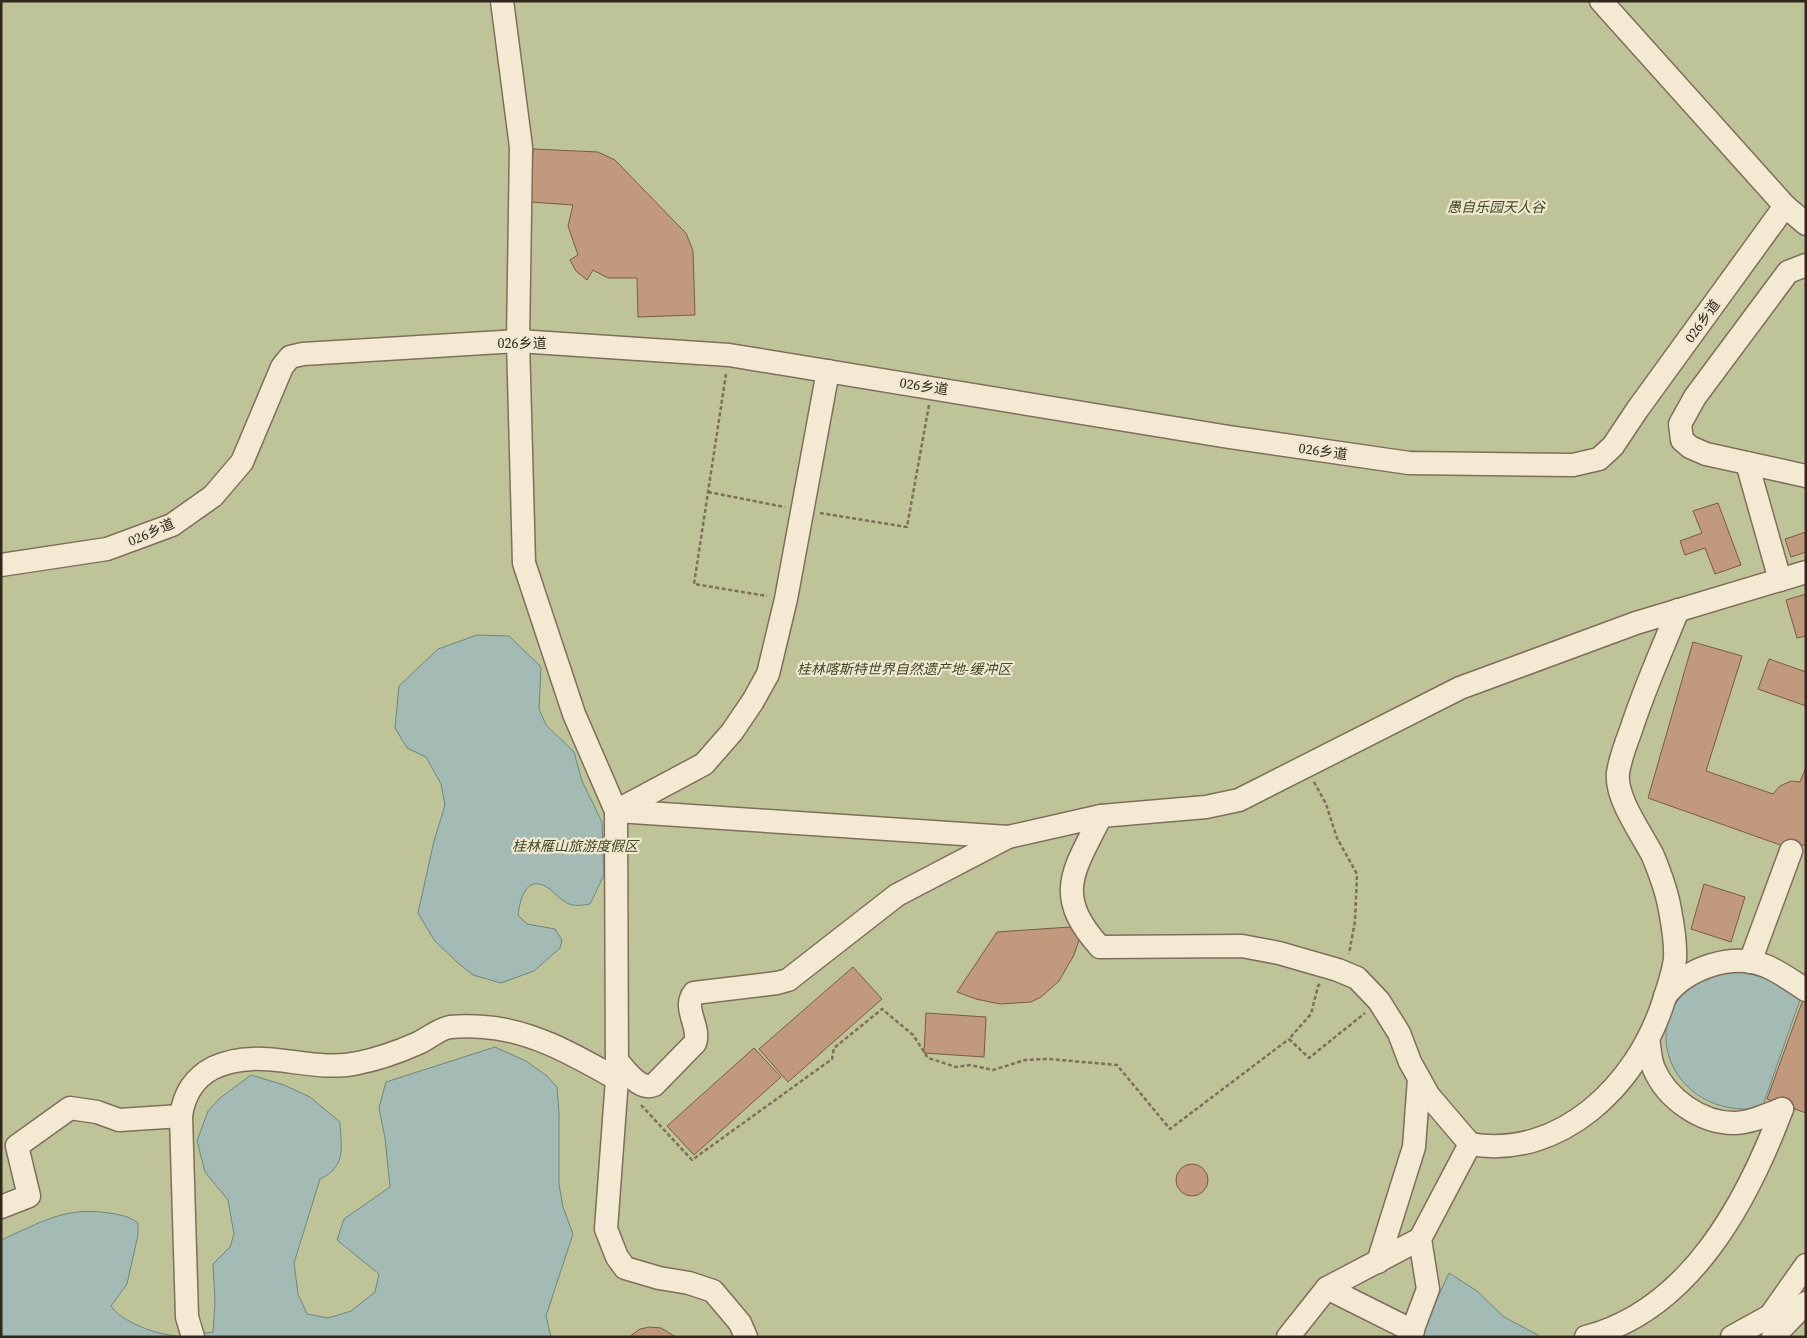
<svg xmlns="http://www.w3.org/2000/svg" width="1807" height="1338" viewBox="0 0 1807 1338" font-family="'Source Serif 4','Noto Sans SC',serif">
  <style>
    .green { fill: #bec497 }
    .water { fill: #a3bbb4; stroke: #6c8780 }
    .building { fill: #c1997c; stroke: #7b5a44 }
    .lines { fill: none; stroke-linecap: round; stroke-linejoin: round }
    .minor-casing { stroke: #7f6e5b; stroke-width: 25 }
    .path { stroke: #7f6e5b; stroke-width: 2.5; stroke-dasharray: 4 2.5; stroke-linecap: butt }
    .minor { stroke: #f4ead3; stroke-width: 22 }
    .labels { text-anchor: middle; dominant-baseline: central; stroke-width: 4.5; stroke-linejoin: round; paint-order: stroke }
    .park-label { font-size: 14px; font-style: italic; fill: #414a27; stroke: #f0e7d0 }
    .street-label { font-size: 14px; fill: #30271d; stroke: #f0e7d0 }
  </style>
  <rect width="100%" height="100%" fill="#e7dcc2"/>
  <!-- green -->
  <rect class="green" x="1" y="1" width="1805" height="1336"/>
  <!-- water -->
  <g class="water">
    <path d="M477 635 509 636 541 667 539 709 546 725 574 752 582 781 602 822 604 875 590 904C583 905 574 907 567 903 559 899 553 890 545 886 525 876 520 901 518 915L527 924 555 929 562 940 560 948 534 971 501 983 473 975 458 963 434 940 418 913 434 841 445 805 441 784 426 757 407 748 395 728 399 686 438 649Z"/>
    <path d="M1739 971 1768 979 1800 1000 1762 1108C1667 1122 1628 1008 1712 976 1720 973 1730 972 1739 971Z"/>
    <path d="M495 1047 526 1061 547 1076 557 1087 559 1113V1184L563 1207 573 1234 546 1316 551 1337H1V1240C40 1223 65 1206 109 1213 121 1215 129 1216 138 1223V1235L127 1284 111 1306C121 1322 158 1335 177 1336 189 1337 202 1333 213 1332L215 1302 213 1264 230 1247 234 1234 228 1200 205 1172 197 1141 208 1111 220 1098 251 1075 284 1085 310 1097 340 1122C341 1148 347 1166 320 1179L294 1263 298 1294 307 1314 328 1318 351 1311 375 1292 379 1274 337 1240 344 1219 390 1187 385 1138 379 1108 386 1082Z"/>
    <path d="M1449 1273 1477 1291 1504 1317 1538 1335V1337H1419Z"/>
  </g>
  <!-- building -->
  <g class="building">
    <path d="M533 149 598 152 615 160 676 223 686 233 693 251 695 315 638 317 637 278H608L593 270 587 280 576 271 570 260 578 255 568 226 573 205 531 202Z"/>
    <path d="M1718 503 1741 565 1715 574 1705 548 1685 555 1680 541 1702 533 1693 511Z"/>
    <path d="M1806 532V552L1791 557 1785 539Z"/>
    <path d="M1806 594V636L1797 638 1786 600Z"/>
    <path d="M1693 642 1742 656 1706 771 1773 794 1780 786 1791 781 1800 782 1806 767V845L1786 847 1648 798Z"/>
    <path d="M1769 659 1806 672V706L1758 689Z"/>
    <path d="M1704 884 1745 897 1731 942 1691 929Z"/>
    <path d="M1070 927 1081 934 1074 955 1059 981 1041 997 1031 1002 1000 1004 976 999 957 992 997 932Z"/>
    <path d="M853 967 882 999 788 1082 759 1049Z"/>
    <path d="M1804 997 1806 998V1113L1767 1099Z"/>
    <path d="M926 1013 986 1017 984 1057 924 1053Z"/>
    <path d="M754 1048 781 1077 694 1155 667 1126Z"/>
    <circle cx="1192" cy="1180" r="16"/>
    <path d="M650 1327 661 1328 676 1337H629L640 1329Z"/>
  </g>
  <g class="lines">
    <!-- minor casing -->
    <g class="minor-casing">
      <g id="minor">
        <path d="M502 1 521 147 518 341 524 563 574 714 616 811 617 1079 606 1229 617 1257 625 1268 659 1278 689 1283 713 1291 740 1323 746 1337"/>
        <path d="M1601 1 1785 206"/>
        <path d="M1806 265 1788 272 1695 397 1680 424 1682 440 1690 447 1706 454 1806 476"/>
        <path d="M1747 463 1780 580"/>
        <path d="M1 565 107 549 172 525 213 496 242 462 282 367 290 357 303 354 518 341 729 355 1229 437 1409 463 1573 465 1599 459 1613 446 1637 410 1785 206 1806 224"/>
        <path d="M616 811 704 764 732 732 753 701 768 674 786 599 828 371"/>
        <path d="M617 811 1008 837"/>
        <path d="M1101 816C1073 872 1053 895 1100 947L1242 946 1279 953 1338 970 1357 978 1379 1001 1399 1033 1410 1062 1429 1096 1470 1144"/>
        <path d="M1750 962 1791 851"/>
        <path d="M1665 996C1687 968 1732 952 1766 966 1780 972 1794 982 1806 990"/>
        <path d="M1648 1039C1650 1049 1650 1060 1654 1069 1667 1099 1701 1123 1734 1123 1750 1123 1766 1115 1782 1109"/>
        <path d="M617 1061C627 1071 639 1091 654 1085L695 1043C701 1027 682 1008 694 993L777 983 788 980 897 895 1008 837 1101 816 1206 807 1239 800 1460 688 1636 623 1806 572"/>
        <path d="M1 1207 29 1196 17 1146 70 1108 97 1112 119 1120 181 1116"/>
        <path d="M1378 1262 1414 1147 1419 1079"/>
        <path d="M1327 1288 1420 1239"/>
        <path d="M193 1337 187 1317 181 1116C184 1094 194 1078 213 1068 260 1045 310 1074 358 1063 378 1059 398 1052 416 1044 427 1040 438 1029 450 1027 460 1026 473 1026 484 1027 532 1030 576 1056 617 1079"/>
        <path d="M1288 1337 1327 1288 1413 1331"/>
        <path d="M1410 1337 1428 1289 1420 1239 1470 1144C1561 1160 1637 1084 1663 1003 1668 988 1673 974 1675 959 1676 943 1673 926 1670 910 1667 892 1660 873 1653 856 1642 834 1615 798 1618 773 1620 759 1626 743 1631 730 1644 689 1662 650 1678 610"/>
        <path d="M1586 1337C1690 1310 1747 1202 1782 1109"/>
        <path d="M1732 1337 1770 1316 1806 1265"/>
        <path d="M1773 1337 1806 1303"/>
      </g>
    </g>
    <!-- path -->
    <g class="path">
      <path d="M726 374 694 584 767 596"/>
      <path d="M708 492 785 507"/>
      <path d="M820 513 907 527 929 405"/>
      <path d="M1314 782 1326 804 1337 838 1357 874 1355 921 1349 954"/>
      <path d="M1320 984 1318 986 1311 1014 1289 1039 1309 1058 1365 1013"/>
      <path d="M641 1105 692 1160 832 1059 834 1048 882 1009 913 1035 928 1058 956 1067 970 1065 993 1070 1025 1060 1049 1059 1117 1065 1170 1129 1289 1039"/>
    </g>
    <!-- minor -->
    <use href="#minor" class="minor"/>
  </g>
  <g class="labels">
    <!-- park labels -->
    <g class="park-label">
      <text x="1496" y="207">愚自乐园天人谷</text>
      <text x="904" y="669">桂林喀斯特世界自然遗产地-缓冲区</text>
      <text x="575" y="846">桂林雁山旅游度假区</text>
    </g>
    <!-- street labels -->
    <g class="street-label">
      <text transform="translate(1702 321) rotate(-54)">026乡道</text>
      <text x="522" y="343">026乡道</text>
      <text transform="translate(924 386) rotate(9)">026乡道</text>
      <text transform="translate(1323 451) rotate(8)">026乡道</text>
      <text transform="translate(151 532) rotate(-23)">026乡道</text>
    </g>
  </g>
  <!-- border -->
  <rect width="1807" height="1338" fill="none" stroke="#30271d" stroke-width="5"/>
</svg>
